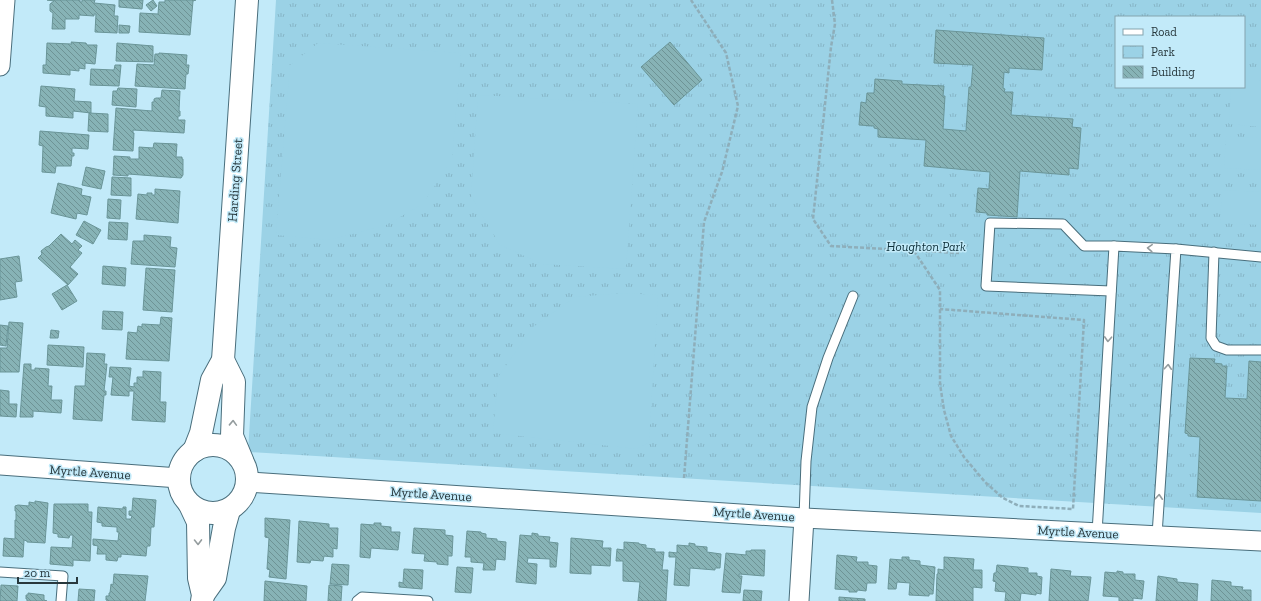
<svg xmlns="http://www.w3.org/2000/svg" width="1261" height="601" viewBox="0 0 1261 601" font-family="'Zilla Slab',serif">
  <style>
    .park { fill: url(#park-tufts); fill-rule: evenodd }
    .garden { fill: #9bd2e6 }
    .building { fill: url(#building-back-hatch); stroke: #6a9598 }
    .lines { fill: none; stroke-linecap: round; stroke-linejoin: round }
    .lane-casing { stroke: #496e7c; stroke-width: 11 }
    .street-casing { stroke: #496e7c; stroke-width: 21 }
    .secondary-casing { stroke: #496e7c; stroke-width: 24 }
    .path { stroke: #8eaeba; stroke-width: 2.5; stroke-dasharray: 4 2; stroke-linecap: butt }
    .lane { stroke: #fff; stroke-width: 9 }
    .street { stroke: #fff; stroke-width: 19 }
    .secondary { stroke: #fff; stroke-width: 22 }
    .oneway { stroke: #949c9e }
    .labels { text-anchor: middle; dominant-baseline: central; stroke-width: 3; stroke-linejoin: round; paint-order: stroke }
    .street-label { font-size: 13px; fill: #28383d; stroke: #c2eaf9 }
    .park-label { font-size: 13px; font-style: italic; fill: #0d2e38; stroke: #c2eaf9 }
  </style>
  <defs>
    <pattern id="park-tufts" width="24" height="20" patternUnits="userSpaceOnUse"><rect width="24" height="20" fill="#9bd2e6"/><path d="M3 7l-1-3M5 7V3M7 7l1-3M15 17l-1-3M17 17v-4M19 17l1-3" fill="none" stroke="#86b5c6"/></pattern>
    <pattern id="building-back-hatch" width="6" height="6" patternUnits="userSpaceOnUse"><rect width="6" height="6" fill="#87b3b6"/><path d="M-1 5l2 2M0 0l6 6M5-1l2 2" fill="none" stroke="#6e9395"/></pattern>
  </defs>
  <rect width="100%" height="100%" fill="#c2eaf9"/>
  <!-- park -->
  <path class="park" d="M276 0H1261V513L248 452ZM1116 17H1244V87H1116Z"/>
  <!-- garden -->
  <g class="garden">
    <path d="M318 43 461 53 452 159 423 204 386 225 330 240 276 235 290 65Z"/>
    <path d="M1244 80 1261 81V127L1229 124 1231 87H1244Z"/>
    <path d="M478 95 638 104 626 269 542 264 500 245 471 196Z"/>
    <path d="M1226 136 1261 138V170L1224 168Z"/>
    <path d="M1222 190 1261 192V225L1220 223Z"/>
    <path d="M622 293 658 295 649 442 637 449 493 433 498 377 533 327 575 297Z"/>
  </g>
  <!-- building -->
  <g class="building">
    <path d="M47 0H80V2H82V0H95L94 3 115 5 114 16H118L117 33 95 32 96 14H94V16L79 15V19H65V29H52L53 13 50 11V4L54 1Z"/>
    <path d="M119 0H143L142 9 119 7Z"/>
    <path d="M153 0 157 6 151 11 146 5Z"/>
    <path d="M165 0H196L193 1 190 35 139 32 140 13 158 14 159 2H165Z"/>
    <path d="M119 25 130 26 129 33H119Z"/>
    <path d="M936 30 1044 38 1042 70 1009 68V73L1004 72 1003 88 1005 89 1004 92H1013L1011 115 1073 119 1072 127 1081 128 1078 169 1069 168V175L1020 171 1017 217 987 215V213L976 212 978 188 989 189 990 172 924 166 926 140 878 137V129L874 128V126L859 125 861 102 866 103 867 93H874L875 79 902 81V84L944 86 943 96H945L943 129 966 131 969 87H971L973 65 934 63Z"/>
    <path d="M71 42 86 43 87 45H97L95 64 85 63V69L79 68V71L70 70V75L43 73V65H46L47 43 72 44Z"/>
    <path d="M670 42 702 80 674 105 641 67Z"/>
    <path d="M117 43 153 46V62L116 61Z"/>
    <path d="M159 53 187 55 186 65H189L188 74H186L185 89 135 86 137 64 154 65 155 54H159Z"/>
    <path d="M115 65H121L119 86 90 85 91 69 114 70Z"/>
    <path d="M41 86 75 89 74 101 91 102V113L73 111V118L46 116V107L39 106Z"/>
    <path d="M118 88 137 89 136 107 112 105 113 91H117Z"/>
    <path d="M162 90 180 91 179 111H180V116H178V120H185L184 133 133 130V133H134L133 151 113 150 116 108 152 111V102H154V99L156 98H161Z"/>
    <path d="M89 113 108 114V132L88 131Z"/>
    <path d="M40 131 89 135 88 149 72 148V153H74V156H72L71 166H56L55 173 42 172 43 146 39 145Z"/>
    <path d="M154 143 177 144 176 157H182V159H183V175L181 178 128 174V176L113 175 114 156 130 157V159H139V147L153 148Z"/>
    <path d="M86 167 105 171 101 189 82 185Z"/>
    <path d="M112 177 131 178V196L111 195Z"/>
    <path d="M58 183 82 189 81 195 91 197 87 215 77 213 76 219 51 213Z"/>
    <path d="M155 189 180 191 178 223 136 219 138 194 147 195V193H152V195H155Z"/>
    <path d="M108 199 121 200 120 219 107 218Z"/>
    <path d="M84 221 101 230 93 244 76 235Z"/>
    <path d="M109 222 128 223 127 240 108 239Z"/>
    <path d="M61 234 72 244 75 240 82 246 78 250 82 253 70 267 78 274 68 285 38 258 42 254 41 251 46 247 49 246Z"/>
    <path d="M144 235 171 237 170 247 177 248 175 267 131 264 133 241H144Z"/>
    <path d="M19 256 22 281 15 282 17 297 0 300V259Z"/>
    <path d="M103 266 126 268 125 286 102 284Z"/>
    <path d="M146 268 175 270 172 312 143 310Z"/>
    <path d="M67 285 77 301 62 310 52 294Z"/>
    <path d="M103 311 123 312 122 330 102 329Z"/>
    <path d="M161 317 172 318 169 361 126 359 128 332 137 333 138 326 142 327V324L160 325Z"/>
    <path d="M9 322 23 323 19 372H0V348H7Z"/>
    <path d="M0 325 8 326 6 346 0 345Z"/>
    <path d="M51 330 59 331 58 338H50Z"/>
    <path d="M48 345 84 347 83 367 47 365Z"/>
    <path d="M87 353 105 354 104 364H107L104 391H106V395H104L102 421 73 419 75 386H85Z"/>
    <path d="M1190 358 1215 359 1214 363 1222 364V366H1227L1225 398 1247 399 1249 361 1261 362V501L1197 497 1200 437 1188 436V434L1185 433Z"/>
    <path d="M24 364H31V370H35V368L49 369 48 386H52L51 400H62L61 413 33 411V417H20Z"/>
    <path d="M110 367 131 368 129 386 134 387V383H137V377H143V371L161 372 160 402H166L165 422 132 420 134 391H129V396L111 395 113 377H109Z"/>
    <path d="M0 390 9 391V404H17L16 417 0 416Z"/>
    <path d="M133 498 156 500 154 527H151L150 546H147L146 556 121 554V557H118L117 561 106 560V554H97L98 546 93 545V539L118 541 119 532H117V527L102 526V523L97 522 98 507 123 509V507H126V519H131L132 516 129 515V511H132Z"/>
    <path d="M35 501 48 503 45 543 27 542V541L24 540 23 557 3 556 4 538 15 539V520H16V511H15V506L18 505 29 506V502L35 503Z"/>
    <path d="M54 504H88V512H92L90 561 73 560V566L50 564 51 547 72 548 73 535H70L69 538 58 537V534L53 533Z"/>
    <path d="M265 518 290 520 286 579 269 577 270 570 267 569 269 538 265 537Z"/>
    <path d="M299 521 329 524V528H338L337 549 333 548V557L324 556 323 561 311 560 310 563 297 562Z"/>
    <path d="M374 523H381V526L391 527V532H400L398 550 371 548 370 558 360 557 361 524 374 525Z"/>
    <path d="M414 528 445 530V535L453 536 452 556H448V565L437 564V562L424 561 425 554 412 553Z"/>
    <path d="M467 531 481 532V533L486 534V538L497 539V541L506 542 505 560 496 559 495 570H483L484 563 471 562V557H465Z"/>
    <path d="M532 533 538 534V536L550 537 549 542 558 543 556 567H550V559L528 558 527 563 537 564 536 584 516 582 520 535 532 536Z"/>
    <path d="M571 538 603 541 602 548H611L610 566 591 565V574L570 573Z"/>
    <path d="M624 542 639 543V544L646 545V548L655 549V552H664L662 570H668L666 601H638L640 582 623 581V561H616L617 549 624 550Z"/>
    <path d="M689 543 695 544V546L707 547V552L721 554 720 568H715V570L690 568 689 586 674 585 676 557H669V552L677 553V545L689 546Z"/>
    <path d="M751 550H765L764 576 739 574V576H742L740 593 722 592 726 553 746 555V551H751Z"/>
    <path d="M837 555 857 557 856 562H868V565L877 566 876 583H867L866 591 857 590V592H849V590L835 589Z"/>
    <path d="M902 557H909V560L920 561V565L935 567 933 594H929V596L909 595 910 583 897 582 896 589H888L890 559 902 560Z"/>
    <path d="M944 557 974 559 973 570H982V588L973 587V601H936L937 574H938V569L944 570Z"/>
    <path d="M332 564 349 565 348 585 330 584Z"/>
    <path d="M997 565 1028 568V573H1037V576L1042 577 1041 594 1036 593V595L1021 593 1020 601H1005L1006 592 995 591 996 582 993 581 994 573H996Z"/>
    <path d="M457 567 473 568 471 593 455 592Z"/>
    <path d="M404 569 423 570 422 589 399 587V582L403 583Z"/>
    <path d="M1051 569 1071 571 1070 576 1091 577 1088 601H1049Z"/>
    <path d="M1117 571 1123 572V574H1135V580L1144 581 1142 599 1133 598V601H1119V597L1103 596 1105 572 1117 573Z"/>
    <path d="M114 574 148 576 145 601H108L106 600V596H109V593H110L111 584 113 585Z"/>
    <path d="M1158 576 1177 579V582L1198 584 1197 601H1156Z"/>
    <path d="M1212 580 1231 582V586L1243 587 1242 590H1251V601H1211Z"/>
    <path d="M265 581 307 586 306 601H264Z"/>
    <path d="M1 585 18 586 17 601H0Z"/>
    <path d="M329 585 342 586 341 601H328Z"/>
    <path d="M79 589 95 590 94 601H78Z"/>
    <path d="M744 590 762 591 761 601H743Z"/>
    <path d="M28 593 44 595V600L47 601H27V599H26V595H28Z"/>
    <path d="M839 597 865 599V601H839Z"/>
  </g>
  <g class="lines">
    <!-- lane casing -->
    <g class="lane-casing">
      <g id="lane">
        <path d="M1176 249 1261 257"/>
        <path d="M1214 252 1211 338 1216 346 1227 350H1261"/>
        <path d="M1111 291 986 286 990 223 1063 224 1084 246H1114"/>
        <path d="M804 518 806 461 812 407 828 358 853 296"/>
        <path d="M1097 533 1114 246 1176 249 1157 535"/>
        <path d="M0 572 63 576 61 601"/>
        <path d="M357 601 362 597 428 601"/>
      </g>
    </g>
    <!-- street casing -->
    <g class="street-casing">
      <g id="street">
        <path d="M0 66 5 0"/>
        <path d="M0 465 179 478"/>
        <path d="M248 482 804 518 1261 541"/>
        <path d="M799 601 804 518"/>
      </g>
    </g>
    <!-- secondary casing -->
    <g class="secondary-casing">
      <g id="secondary">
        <path d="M223 360 234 382 232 436 242 460"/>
        <circle cx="213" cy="479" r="34"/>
        <path d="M194 451 201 433 212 380 223 360 247 0"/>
        <path d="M190 505 198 522 199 578 203 595 202 601"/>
        <path d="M203 595 215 578 224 528 229 510"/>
      </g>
    </g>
    <!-- path -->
    <g class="path">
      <path d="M832 0 835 24 831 47 813 219 831 246 959 253"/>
      <path d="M914 251 940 290V384L944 410 951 436 964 457 985 482 1003 498 1019 506 1073 509 1084 320 940 309"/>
      <path d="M684 478 704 222 722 172 738 106 726 53 691 0"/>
    </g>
    <!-- lane -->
    <use href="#lane" class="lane"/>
    <!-- street -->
    <use href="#street" class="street"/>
    <!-- secondary -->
    <use href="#secondary" class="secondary"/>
  </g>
  <!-- one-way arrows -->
  <defs><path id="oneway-chevron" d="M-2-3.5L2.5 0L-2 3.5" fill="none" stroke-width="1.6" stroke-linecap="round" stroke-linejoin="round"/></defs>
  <g class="oneway">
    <use href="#oneway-chevron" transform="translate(1150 248) rotate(-177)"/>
    <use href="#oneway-chevron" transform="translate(1108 339) rotate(93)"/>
    <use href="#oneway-chevron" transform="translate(1168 367) rotate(-86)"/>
    <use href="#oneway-chevron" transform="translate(233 423) rotate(-88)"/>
    <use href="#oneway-chevron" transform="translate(1159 497) rotate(-86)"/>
    <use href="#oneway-chevron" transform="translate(198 542) rotate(89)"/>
  </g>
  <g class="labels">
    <!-- street labels -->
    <g class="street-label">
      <text transform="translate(235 180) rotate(-86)">Harding Street</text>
      <text transform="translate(90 472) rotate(4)">Myrtle Avenue</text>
      <text transform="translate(431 494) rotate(4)">Myrtle Avenue</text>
      <text transform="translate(754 514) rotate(4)">Myrtle Avenue</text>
      <text transform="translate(1078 532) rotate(3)">Myrtle Avenue</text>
    </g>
    <!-- park labels -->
    <g class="park-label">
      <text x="926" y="246">Houghton Park</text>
    </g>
  </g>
  <!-- legend -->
  <rect x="1115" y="16" width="130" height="72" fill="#c2eaf9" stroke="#84a3ae"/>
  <rect x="1123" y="29" width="20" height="6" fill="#ffffff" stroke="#84a3ae"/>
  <text x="1151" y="36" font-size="12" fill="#28383d">Road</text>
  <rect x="1123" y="46" width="20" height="12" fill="url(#park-tufts)" stroke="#84a3ae"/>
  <text x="1151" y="56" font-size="12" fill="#28383d">Park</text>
  <rect x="1123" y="66" width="20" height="12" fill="url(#building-back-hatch)" stroke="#84a3ae"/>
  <text x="1151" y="76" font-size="12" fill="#28383d">Building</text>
  <!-- scale -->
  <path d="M18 577v6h59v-6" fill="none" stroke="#28383d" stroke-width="2"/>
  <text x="24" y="577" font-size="12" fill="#28383d" stroke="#c2eaf9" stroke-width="3" paint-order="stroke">20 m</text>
</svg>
